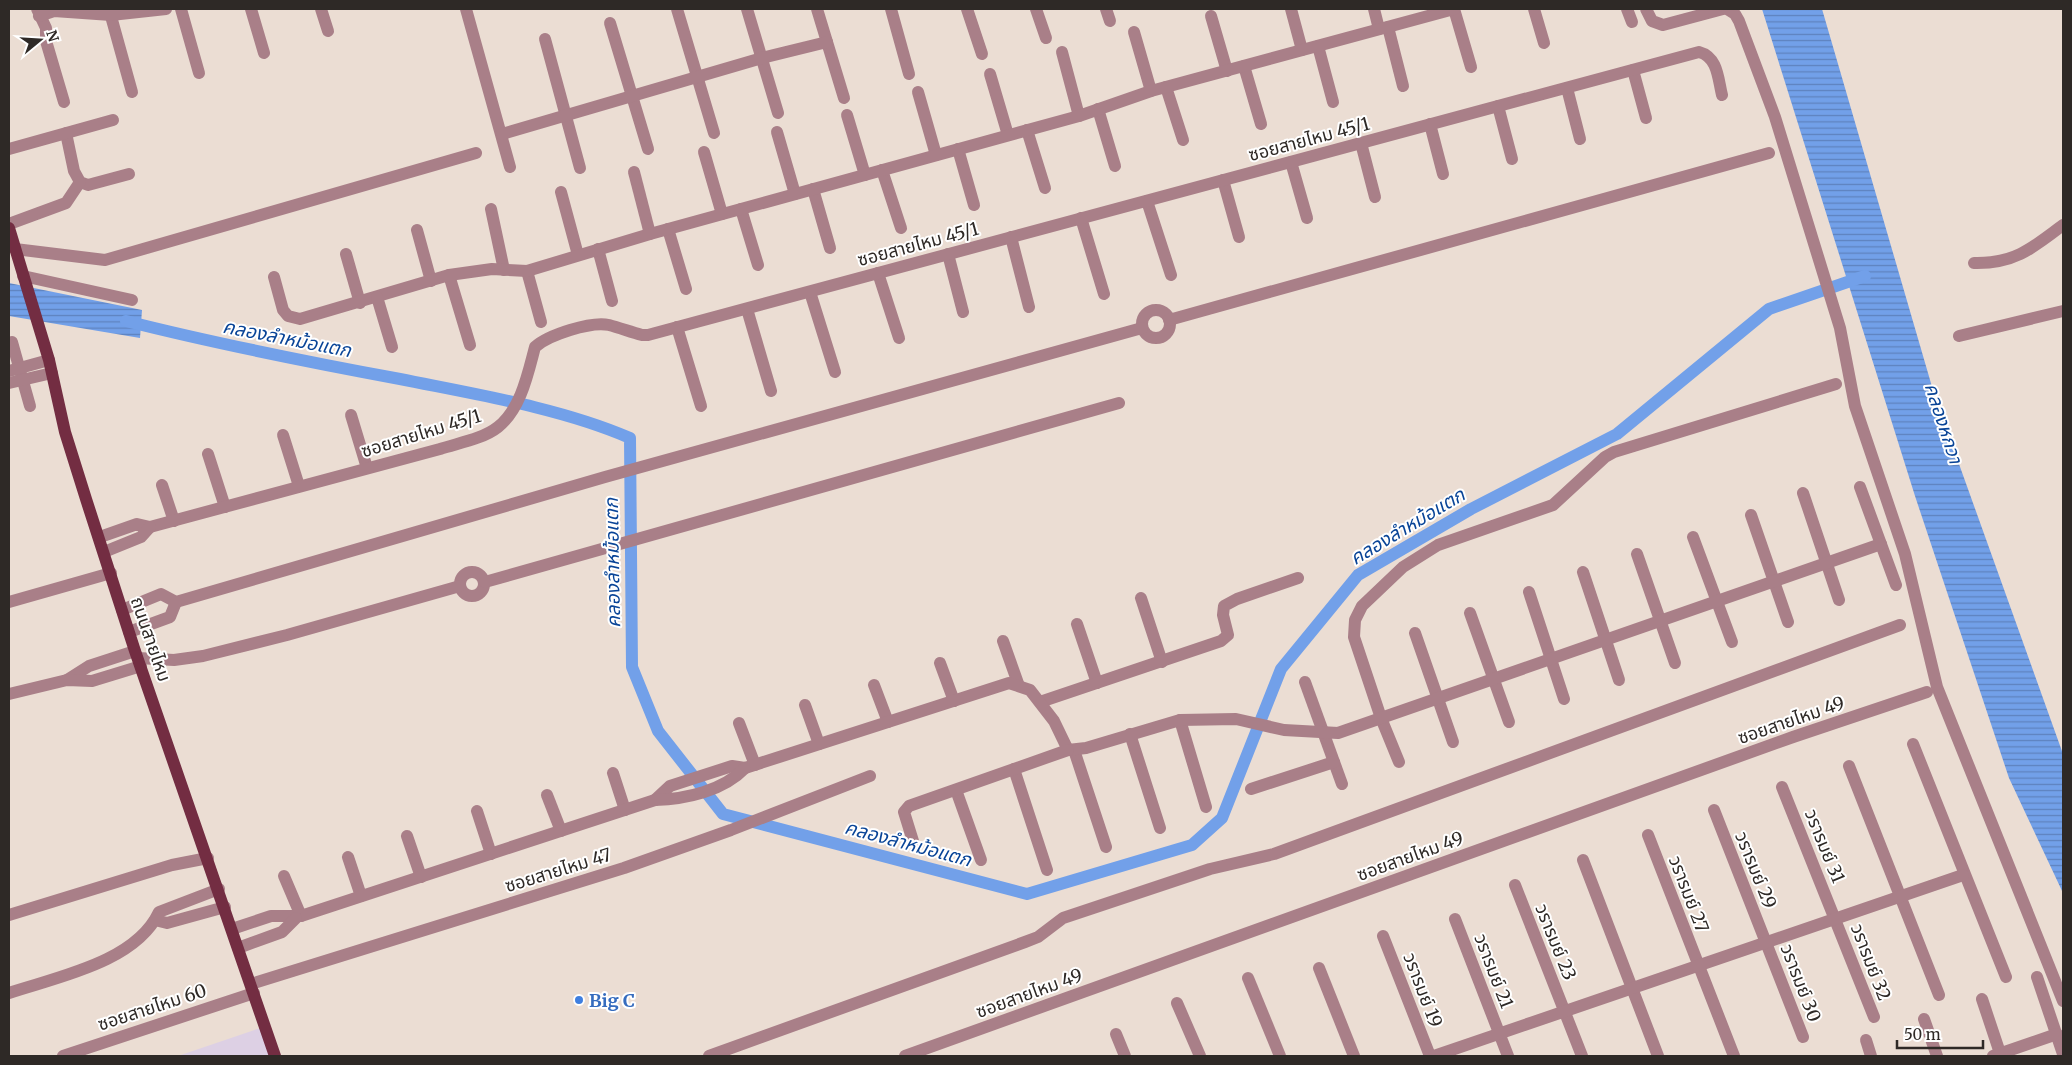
<svg xmlns="http://www.w3.org/2000/svg" width="2072" height="1065" viewBox="0 0 2072 1065" font-family="Merriweather,'Noto Sans Thai',serif">
  <style>
    .commercial { fill: #ddd0e4 }
    .water { fill: url(#water-rules) }
    .lines { fill: none; stroke-linecap: round; stroke-linejoin: round }
    .canal { stroke: #72a0e9; stroke-width: 12 }
    .minor { stroke: #a97f88; stroke-width: 12 }
    .major { stroke: #732d42; stroke-width: 12 }
    .shop-dot { fill: #3f7fe0; stroke: #fff; stroke-width: 2 }
    .labels { text-anchor: middle; dominant-baseline: central; stroke-width: 4; stroke-linejoin: round; paint-order: stroke }
    .street-label { font-size: 18px; fill: #2e2926; stroke: #fff }
    .shop-label { font-size: 18px; font-weight: bold; fill: #366cbe; stroke: #fff; text-anchor: start }
    .water-label { font-size: 19px; font-style: italic; fill: #094497; stroke: #fff }
  </style>
  <defs>
    <pattern id="water-rules" width="6" height="5" patternUnits="userSpaceOnUse" patternTransform="scale(1.25)"><rect width="6" height="5" fill="#72a0e9"/><path d="M0 2.5h6" fill="none" stroke="#5e82bd"/></pattern>
  </defs>
  <rect width="100%" height="100%" fill="#ebddd3"/>
  <!-- commercial -->
  <path class="commercial" d="M266 1026 276 1056H178Z"/>
  <!-- water -->
  <g class="water">
    <path d="M1762 9H1822L1935 397 2063 754V893L2009 778 1915 496Z"/>
    <path d="M9 283 142 310 140 338 9 316Z"/>
  </g>
  <g class="lines">
    <!-- canal -->
    <path class="canal" d="M126 321C217 344 308 362 400 379 474 394 561 408 630 438L632 667 658 731 723 814 1027 894 1192 845 1222 818 1281 669 1358 575 1471 509 1617 434 1769 309 1865 276"/>
    <!-- minor -->
    <g class="minor">
      <path d="M37 9 46 28V41L64 102"/>
      <path d="M109 9 132 92"/>
      <path d="M181 9 199 73"/>
      <path d="M251 9 264 53"/>
      <path d="M321 9 328 31"/>
      <path d="M466 9 510 167"/>
      <path d="M677 9 714 133"/>
      <path d="M747 9 778 113"/>
      <path d="M817 9 844 98"/>
      <path d="M891 9 909 74"/>
      <path d="M967 9 982 54"/>
      <path d="M1036 9 1046 38"/>
      <path d="M1106 9 1110 21"/>
      <path d="M1291 9 1302 50"/>
      <path d="M1374 9 1379 29"/>
      <path d="M1454 9 1471 67"/>
      <path d="M1534 9 1544 43"/>
      <path d="M1627 9 1632 22"/>
      <path d="M1646 9 1652 21 1663 25 1723 9"/>
      <path d="M1727 9 1735 14 1739 21 1775 117 1840 328 1855 406 1905 554 1937 687 2063 1001"/>
      <path d="M39 16 54 11 111 15 166 9"/>
      <path d="M1211 16 1227 71"/>
      <path d="M610 23 648 149"/>
      <path d="M1388 27 1403 86"/>
      <path d="M1134 32 1151 91"/>
      <path d="M545 39 580 168"/>
      <path d="M1318 46 1333 102"/>
      <path d="M1062 52 1079 116"/>
      <path d="M1244 66 1261 124"/>
      <path d="M1633 70 1646 118"/>
      <path d="M990 74 1008 135"/>
      <path d="M1166 87 1183 140"/>
      <path d="M1567 88 1580 139"/>
      <path d="M918 92 936 155"/>
      <path d="M1498 106 1512 159"/>
      <path d="M1098 109 1115 166"/>
      <path d="M847 115 865 175"/>
      <path d="M1430 124 1443 174"/>
      <path d="M1027 130 1045 188"/>
      <path d="M777 132 795 194"/>
      <path d="M66 133 74 171 80 182 88 185 129 174"/>
      <path d="M502 134 762 58 827 42"/>
      <path d="M1361 143 1375 197"/>
      <path d="M9 149 113 120"/>
      <path d="M958 149 974 205"/>
      <path d="M704 152 722 214"/>
      <path d="M1291 162 1307 218"/>
      <path d="M882 170 901 228"/>
      <path d="M634 172 650 234"/>
      <path d="M1223 180 1239 237"/>
      <path d="M813 189 830 248"/>
      <path d="M561 192 578 255"/>
      <path d="M1147 201 1171 275"/>
      <path d="M491 209 504 270"/>
      <path d="M741 209 758 265"/>
      <path d="M1081 218 1104 294"/>
      <path d="M9 224 66 203 80 182"/>
      <path d="M668 229 686 289"/>
      <path d="M417 230 431 281"/>
      <path d="M1011 237 1029 307"/>
      <path d="M15 249 105 260 476 153"/>
      <path d="M598 249 612 301"/>
      <path d="M346 254 360 303"/>
      <path d="M948 254 963 312"/>
      <path d="M1974 263C2014 264 2033 248 2063 225"/>
      <path d="M527 271 541 322"/>
      <path d="M878 273 899 338"/>
      <path d="M449 275 470 345"/>
      <path d="M23 276 132 300"/>
      <path d="M274 277 283 310 288 316 300 319 449 275 492 269 527 271 650 234 1079 116 1151 91 1454 9"/>
      <path d="M810 292 835 372"/>
      <path d="M377 297 392 347"/>
      <path d="M747 309 771 391"/>
      <circle cx="1156" cy="324" r="14"/>
      <path d="M1169 320 1769 153"/>
      <path d="M677 327 701 406"/>
      <path d="M1959 336 2063 311"/>
      <path d="M12 342 30 406"/>
      <path d="M9 371 49 360"/>
      <path d="M9 383 52 373"/>
      <path d="M351 415 367 468"/>
      <path d="M283 435 299 486"/>
      <path d="M208 454 225 507"/>
      <path d="M162 485 174 521"/>
      <path d="M1860 487 1896 585"/>
      <path d="M1803 493 1839 600"/>
      <path d="M1751 515 1788 622"/>
      <path d="M100 537 137 524 150 527 440 449C458 443 483 439 498 427 521 409 528 373 535 347 548 335 591 321 609 325 620 328 631 332 642 335H648L1699 52C1718 57 1718 79 1722 95"/>
      <path d="M1693 537 1732 642"/>
      <path d="M104 552 141 537 150 527"/>
      <path d="M1637 554 1675 663"/>
      <circle cx="472" cy="584" r="12"/>
      <path d="M1583 572 1619 680"/>
      <path d="M485 582 1119 403"/>
      <path d="M1529 592 1564 699"/>
      <path d="M1141 598 1162 662"/>
      <path d="M9 602 111 573"/>
      <path d="M122 610 161 594 176 602 605 477 1142 328"/>
      <path d="M1470 613 1509 722"/>
      <path d="M1077 624 1097 683"/>
      <path d="M129 632 170 617 176 602"/>
      <path d="M1415 633 1453 742"/>
      <path d="M1003 641 1019 686"/>
      <path d="M138 658 174 660 203 656 287 635 460 586"/>
      <path d="M940 663 954 701"/>
      <path d="M67 680 89 666 135 651"/>
      <path d="M1305 682 1342 784"/>
      <path d="M874 685 888 722"/>
      <path d="M9 694 67 680 92 681 141 666"/>
      <path d="M1040 702 1221 641 1228 635 1223 615 1224 606 1237 599 1298 578"/>
      <path d="M805 705 819 744"/>
      <path d="M1180 720 1206 807"/>
      <path d="M739 723 755 765"/>
      <path d="M1130 734 1160 828"/>
      <path d="M1913 744 2006 977"/>
      <path d="M1074 750 1106 847"/>
      <path d="M1399 762 1381 718 1354 637 1355 620 1362 606 1403 567 1438 545 1553 505 1605 457 1614 452 1836 384"/>
      <path d="M1849 766 1939 995"/>
      <path d="M1014 769 1047 870"/>
      <path d="M613 773 625 810"/>
      <path d="M1782 787 1874 1017"/>
      <path d="M1251 789 1334 762"/>
      <path d="M956 790 981 860"/>
      <path d="M547 795 561 831"/>
      <path d="M655 800 670 786 732 766 745 768 1009 683 1030 690 1054 721 1068 750 1086 748 1180 720 1236 719 1284 730 1338 733 1881 544"/>
      <path d="M1714 810 1803 1037"/>
      <path d="M477 811 491 854"/>
      <path d="M1648 835 1734 1056"/>
      <path d="M407 836 421 877"/>
      <path d="M913 841 904 812 909 806 1068 750"/>
      <path d="M348 857 361 896"/>
      <path d="M1583 860 1658 1056"/>
      <path d="M284 876 301 916"/>
      <path d="M1515 885 1582 1056"/>
      <path d="M9 915 172 865 208 858"/>
      <path d="M1455 919 1508 1056"/>
      <path d="M155 920 167 923 225 907"/>
      <path d="M232 929 271 916H301L655 800C686 799 723 791 745 768"/>
      <path d="M1383 936 1430 1056"/>
      <path d="M238 948 282 932 296 918"/>
      <path d="M1319 968 1354 1056"/>
      <path d="M2037 977 2063 1054"/>
      <path d="M1248 978 1280 1056"/>
      <path d="M251 984 624 868 731 830 870 776"/>
      <path d="M9 993C57 977 136 962 159 912L219 889"/>
      <path d="M1982 999 2001 1056"/>
      <path d="M1177 1003 1200 1056"/>
      <path d="M1924 1019 1937 1056"/>
      <path d="M1116 1034 1125 1056"/>
      <path d="M1866 1040 1871 1056"/>
      <path d="M63 1056 254 993"/>
      <path d="M709 1056 1025 942 1038 937 1063 918 1210 869 1274 854 1900 625"/>
      <path d="M905 1056 1793 737 1927 692"/>
      <path d="M1434 1056 1963 875"/>
      <path d="M1993 1056 2057 1034"/>
    </g>
    <!-- major -->
    <path class="major" d="M9 228 49 360 65 432 86 499 135 651 275 1056"/>
  </g>
  <!-- markers -->
  <circle class="shop-dot" cx="579" cy="1000" r="5"/>
  <g class="labels">
    <!-- street labels -->
    <g class="street-label">
      <text transform="translate(1309 139) rotate(-15)">ซอยสายไหม 45/1</text>
      <text transform="translate(918 244) rotate(-15)">ซอยสายไหม 45/1</text>
      <text transform="translate(421 433) rotate(-17)">ซอยสายไหม 45/1</text>
      <text transform="translate(151 639) rotate(71)">ถนนสายไหม</text>
      <text transform="translate(1791 720) rotate(-19)">ซอยสายไหม 49</text>
      <text transform="translate(1825 846) rotate(68)">วรารมย์ 31</text>
      <text transform="translate(1410 856) rotate(-20)">ซอยสายไหม 49</text>
      <text transform="translate(558 870) rotate(-17)">ซอยสายไหม 47</text>
      <text transform="translate(1756 870) rotate(68)">วรารมย์ 29</text>
      <text transform="translate(1689 894) rotate(69)">วรารมย์ 27</text>
      <text transform="translate(1556 942) rotate(68)">วรารมย์ 23</text>
      <text transform="translate(1871 962) rotate(69)">วรารมย์ 32</text>
      <text transform="translate(1494 971) rotate(69)">วรารมย์ 21</text>
      <text transform="translate(1801 983) rotate(69)">วรารมย์ 30</text>
      <text transform="translate(1423 990) rotate(69)">วรารมย์ 19</text>
      <text transform="translate(1029 993) rotate(-20)">ซอยสายไหม 49</text>
      <text transform="translate(152 1007) rotate(-18)">ซอยสายไหม 60</text>
    </g>
    <!-- shop labels -->
    <g class="shop-label">
      <text x="589" y="1000">Big C</text>
    </g>
    <!-- water labels -->
    <g class="water-label">
      <text transform="translate(287 338) rotate(11)">คลองลำหม้อแตก</text>
      <text transform="translate(1944 423) rotate(72)">คลองหกวา</text>
      <text transform="translate(1407 526) rotate(-31)">คลองลำหม้อแตก</text>
      <text transform="translate(612 563) rotate(-91)">คลองลำหม้อแตก</text>
      <text transform="translate(908 843) rotate(15)">คลองลำหม้อแตก</text>
    </g>
  </g>
  <!-- border -->
  <rect width="2072" height="1065" fill="none" stroke="#2e2926" stroke-width="20"/>
  <!-- north arrow -->
  <g transform="translate(40 40) rotate(72)" stroke="#ffffff" stroke-width="4" paint-order="stroke">
  <path d="M0-4L9 19L0 12L-9 19Z" fill="#2e2926"/>
  <text y="-8" font-size="14" font-weight="bold" text-anchor="middle" fill="#2e2926">N</text>
  </g>
  <!-- scale -->
  <path d="M1897 1040v8h86v-8" fill="none" stroke="#2e2926" stroke-width="2.5"/>
  <text x="1904" y="1040" font-size="15" fill="#2e2926" stroke="#ffffff" stroke-width="4" paint-order="stroke">50 m</text>
</svg>
